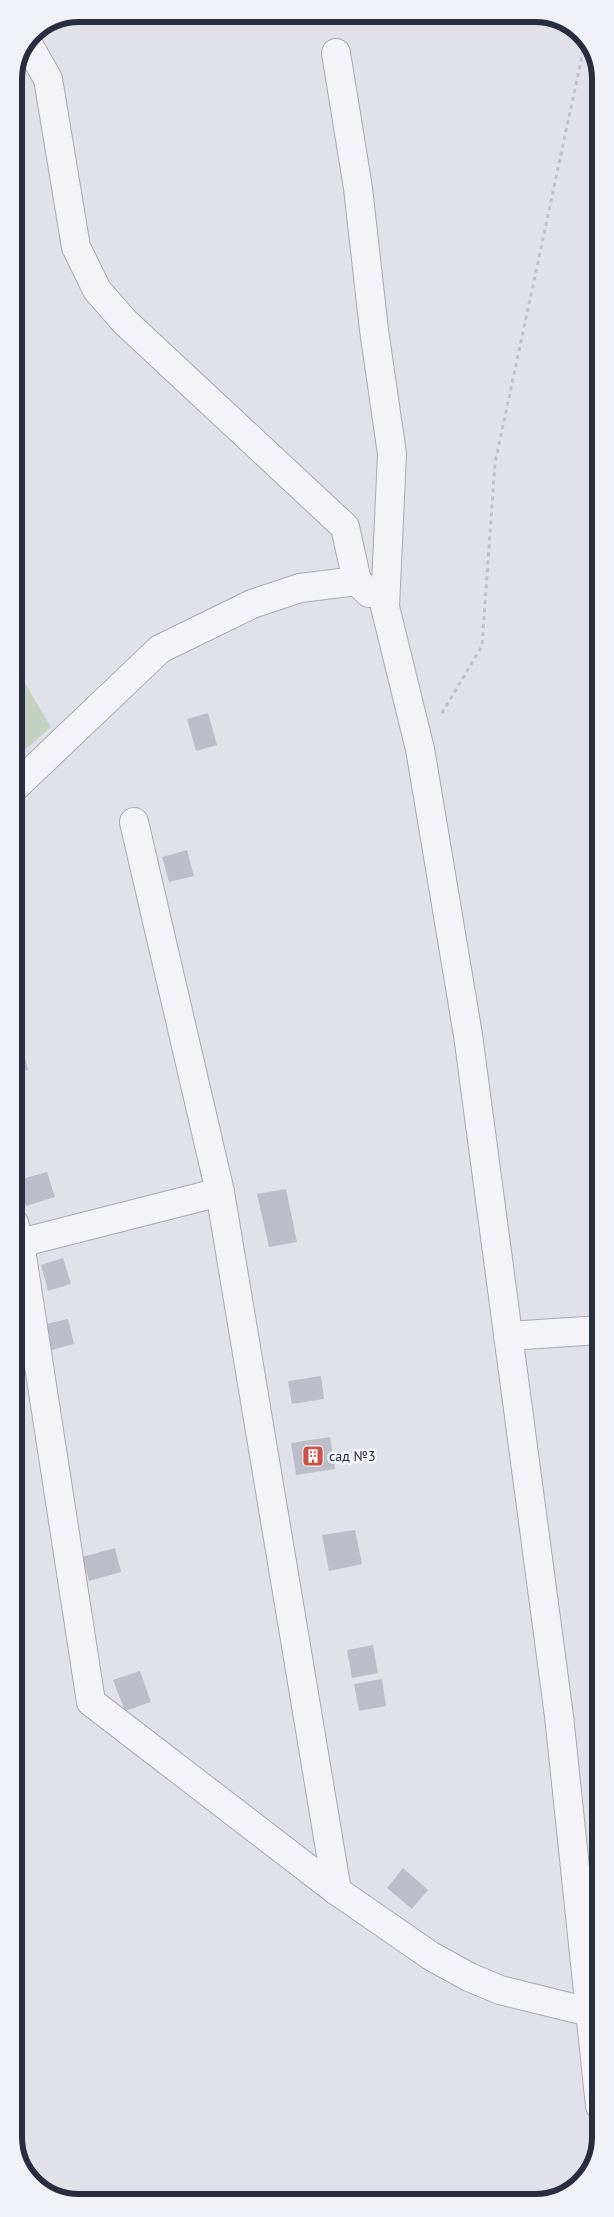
<svg xmlns="http://www.w3.org/2000/svg" width="614" height="2217" viewBox="0 0 614 2217" font-family="'PT Sans',sans-serif">
  <style>
    .green { fill: #c3d3c2 }
    .building { fill: #bbbdc9 }
    .lines { fill: none; stroke-linecap: round; stroke-linejoin: round }
    .minor-casing { stroke: #a6a8b3; stroke-width: 30 }
    .path { stroke: #bfc0c8; stroke-width: 3; stroke-dasharray: 4 4; stroke-linecap: butt }
    .minor { stroke: #f4f4f8; stroke-width: 28 }
    .labels { text-anchor: middle; dominant-baseline: central; stroke-width: 5; stroke-linejoin: round; paint-order: stroke }
    .poi-label { font-size: 14px; fill: #292d41; stroke: #f0f2f7; text-anchor: start }
    .rim { fill: none; stroke: #292d41; stroke-width: 6 }
  </style>
  <rect width="100%" height="100%" fill="#e1e2e9"/>
  <!-- green -->
  <path class="green" d="M14 665 51 727 14 760Z"/>
  <!-- building -->
  <g class="building">
    <path d="M208 713 217 745 196 751 187 719Z"/>
    <path d="M187 850 194 876 169 882 162 857Z"/>
    <path d="M20 1036 28 1070 14 1074V1038Z"/>
    <path d="M47 1172 55 1197 26 1206 18 1180Z"/>
    <path d="M286 1189 297 1242 269 1247 257 1194Z"/>
    <path d="M63 1258 71 1284 48 1291 41 1265Z"/>
    <path d="M68 1319 74 1344 48 1351 42 1325Z"/>
    <path d="M321 1376 324 1399 292 1404 288 1381Z"/>
    <path d="M330 1437 335 1469 296 1475 291 1443Z"/>
    <path d="M355 1530 362 1564 329 1571 322 1535Z"/>
    <path d="M115 1548 121 1572 89 1581 82 1557Z"/>
    <path d="M373 1645 378 1673 352 1678 347 1650Z"/>
    <path d="M140 1671 151 1702 125 1711 113 1680Z"/>
    <path d="M382 1679 386 1706 359 1711 354 1684Z"/>
    <path d="M403 1868 428 1890 412 1909 387 1888Z"/>
  </g>
  <g class="lines">
    <!-- minor casing -->
    <g class="minor-casing">
      <g id="minor">
        <path d="M28 44 48 79 76 247 97 290 124 321 345 527 357 581"/>
        <path d="M336 53 358 188 374 330 392 454 385 607 420 749 468 1035 559 1716 600 2106"/>
        <path d="M14 788 160 649 252 604 300 588 357 581 369 593"/>
        <path d="M134 822 220 1192 337 1891"/>
        <path d="M14 1223 20 1243 91 1702 337 1891 431 1956 469 1977 500 1990 589 2012"/>
        <path d="M20 1243 220 1192"/>
        <path d="M508 1336 600 1330"/>
      </g>
    </g>
    <!-- path -->
    <g class="path">
      <path d="M335 14 336 23"/>
      <path d="M442 713 482 646 495 463 585 42"/>
    </g>
    <!-- minor -->
    <use href="#minor" class="minor"/>
  </g>
  <!-- icons -->
  <defs>
    <g id="building-square" transform="scale(1.125)"><rect x="-9" y="-9" width="18" height="18" rx="4" fill="#cc5148" stroke="#f0f2f7"/><path d="M-4-6H4V6H1V3H-1V6H-4ZM-2.5-4.3h1.7v1.8h-1.7ZM.8-4.3h1.7v1.8H.8ZM-2.5-1h1.7V.8h-1.7ZM.8-1h1.7V.8H.8Z" fill="#fff"/></g>
  </defs>
  <g fill-rule="evenodd">
    <use href="#building-square" x="313" y="1456"/>
  </g>
  <g class="labels">
    <!-- poi labels -->
    <g class="poi-label">
      <text x="329" y="1456">сад №3</text>
    </g>
  </g>
  <!-- crop -->
  <path d="M0 0H614V2217H0ZM79 22H535A57 57 0 0 1 592 79V2137A57 57 0 0 1 535 2194H79A57 57 0 0 1 22 2137V79A57 57 0 0 1 79 22Z" fill="#f0f2f7" fill-rule="evenodd"/>
  <path class="rim" d="M79 22H535A57 57 0 0 1 592 79V2137A57 57 0 0 1 535 2194H79A57 57 0 0 1 22 2137V79A57 57 0 0 1 79 22Z"/>
</svg>
